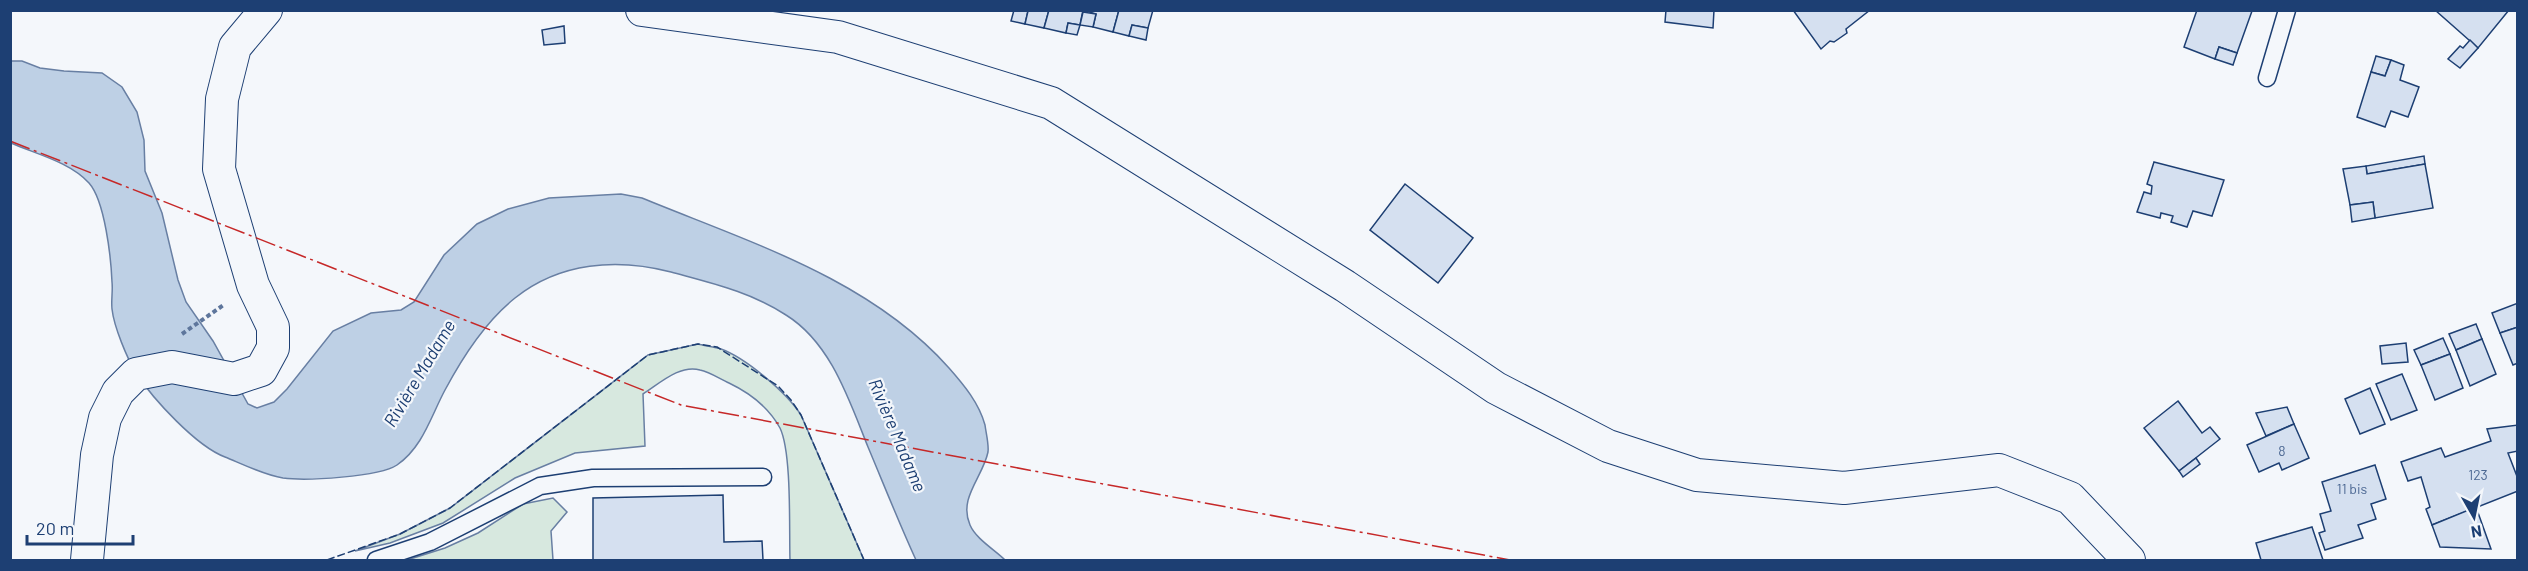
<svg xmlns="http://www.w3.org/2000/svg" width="2528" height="571" viewBox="0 0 2528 571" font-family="Barlow,sans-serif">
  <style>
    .green { fill: #d7e8df; stroke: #687fa3; stroke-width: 1.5 }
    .water { fill: #bed0e5; stroke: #687fa3; stroke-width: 1.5 }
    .building { fill: #d5e0f0; stroke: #1d3f73; stroke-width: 1.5 }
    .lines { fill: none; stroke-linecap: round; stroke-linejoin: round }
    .service-casing { stroke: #1d3f73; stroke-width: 19 }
    .minor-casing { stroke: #1d3f73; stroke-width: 34 }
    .path { stroke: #5e769c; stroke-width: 4; stroke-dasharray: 4.5 3; stroke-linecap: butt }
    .service { stroke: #f4f7fb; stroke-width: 16 }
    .minor { stroke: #f4f7fb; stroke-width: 32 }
    .fence { stroke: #1d3f73; stroke-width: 1.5; stroke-dasharray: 8 3; stroke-linecap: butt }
    .power { stroke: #c62828; stroke-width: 1.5; stroke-dasharray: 21 4.5 3 4.5; stroke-linecap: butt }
    .labels { text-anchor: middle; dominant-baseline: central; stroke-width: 4.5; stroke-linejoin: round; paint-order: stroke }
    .number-label { font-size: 14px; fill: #4b6792 }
    .water-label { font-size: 18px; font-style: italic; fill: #1d3f73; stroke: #f4f7fb }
  </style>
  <rect width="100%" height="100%" fill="#f4f7fb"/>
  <!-- green -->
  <g class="green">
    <path d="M698 344C706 346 714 347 721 349 746 358 787 393 801 415L864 560H790C789 530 792 453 780 428 769 408 750 393 729 383 720 379 710 372 700 370 680 364 659 384 643 394L645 446 575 453 515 478 443 523 390 543 355 551 400 534 450 508 648 355Z"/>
    <path d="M553 498 567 512 551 531 553 560H407L445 548 478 533 523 504Z"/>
  </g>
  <!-- water -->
  <path class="water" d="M11 61H22L40 68 64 71 102 73 122 87 137 112 144 140 145 171 162 213 178 280 186 302 213 341 248 404 257 408 274 402 287 389 333 331 371 313 401 310 414 302 444 255 477 224 508 209 549 198 621 194 642 198C749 242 870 279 949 368 964 385 979 403 985 425 986 433 989 444 988 452 983 477 958 498 970 525 976 539 995 550 1005 560H916C899 523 884 485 868 447 849 400 831 343 786 315 751 292 711 283 671 272 617 258 560 262 515 298 486 321 462 358 445 390 431 416 423 447 397 465 379 477 306 481 283 478 264 475 242 464 225 457 196 446 153 399 136 373 127 358 114 327 112 309 111 300 113 291 112 282 111 258 105 201 89 183 70 162 36 154 11 143Z"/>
  <!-- building -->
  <g class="building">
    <path d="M1014 10 1028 11 1025 24 1011 21Z"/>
    <path d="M1024 10H1049L1044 28 1025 24 1028 11Z"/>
    <path d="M1049 10H1083L1080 25 1068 23 1066 33 1044 28Z"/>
    <path d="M1083 10H1119L1113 32 1093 27 1096 14Z"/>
    <path d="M1119 10H1153L1148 28 1132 25 1129 36 1113 32Z"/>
    <path d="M1666 10H1714L1713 28 1665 22Z"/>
    <path d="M1793 10H1870L1846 29 1847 33 1834 42 1830 41 1821 49Z"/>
    <path d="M2197 10 2252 11 2237 53 2219 47 2215 59 2184 47Z"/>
    <path d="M2435 10H2509L2478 48Z"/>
    <path d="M1083 12 1096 14 1093 27 1080 25Z"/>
    <path d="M1068 23 1080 25 1077 35 1066 33Z"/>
    <path d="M1132 25 1148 28 1146 40 1129 36Z"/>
    <path d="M564 26 565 43 544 45 542 30Z"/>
    <path d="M2470 40 2478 48 2460 68 2448 59 2460 46 2463 48Z"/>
    <path d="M2219 47 2237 53 2233 65 2215 59Z"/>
    <path d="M2376 56 2391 60 2385 76 2371 72Z"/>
    <path d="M2391 60 2404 65 2400 80 2419 87 2408 117 2391 111 2385 127 2357 117 2371 72 2385 76Z"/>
    <path d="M2424 156 2425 164 2367 174 2366 166Z"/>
    <path d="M2154 162 2224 180 2212 216 2193 211 2187 227 2171 222 2173 216 2161 213 2160 218 2137 212 2144 192 2151 194 2152 186 2147 184Z"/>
    <path d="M2425 164 2433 208 2375 218 2373 202 2350 205 2343 169 2366 166 2367 174Z"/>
    <path d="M1405 184 1473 238 1438 283 1370 230Z"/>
    <path d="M2373 202 2375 218 2352 222 2350 205Z"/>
    <path d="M2518 303V327L2500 333 2492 313Z"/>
    <path d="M2476 324 2482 339 2456 350 2449 334Z"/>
    <path d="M2518 327V363L2513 365 2500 333Z"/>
    <path d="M2443 338 2450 354 2421 365 2414 350Z"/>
    <path d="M2482 339 2496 374 2470 386 2456 350Z"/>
    <path d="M2406 343 2408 362 2382 364 2380 346Z"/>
    <path d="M2450 354 2463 388 2435 400 2421 365Z"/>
    <path d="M2402 374 2417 410 2391 420 2376 384Z"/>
    <path d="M2370 388 2385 424 2360 434 2345 399Z"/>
    <path d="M2178 401 2202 433 2210 427 2220 439 2179 471 2144 428Z"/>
    <path d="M2287 407 2294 424 2266 436 2256 413Z"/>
    <path d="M2294 424 2309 458 2282 470 2279 463 2259 472 2247 445Z"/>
    <path d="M2518 425V451L2508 453 2518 479V491L2432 525 2426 509 2430 507 2421 477 2408 481 2401 462 2441 448 2445 457 2491 441 2487 429Z"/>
    <path d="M2196 458 2200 464 2183 477 2179 471Z"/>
    <path d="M2375 465 2386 499 2371 504 2376 519 2358 525 2363 538 2325 550 2319 533 2325 531 2320 514 2331 511 2322 482Z"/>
    <path d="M723 495 724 542 762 541 763 560H593V498Z"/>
    <path d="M2476 507 2491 549 2440 547 2432 525Z"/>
    <path d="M2312 527 2323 560H2261L2256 543Z"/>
  </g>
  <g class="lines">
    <!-- service casing -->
    <g class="service-casing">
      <g id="service">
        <path d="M2267 78 2287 10"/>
        <path d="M376 560 430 542 540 486 593 478 763 477"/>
      </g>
    </g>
    <!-- minor casing -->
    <g class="minor-casing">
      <g id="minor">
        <path d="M642 10 838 37 1051 103 1345 286 1496 388 1608 446 1697 475 1844 488 1999 470 2070 498 2129 560"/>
        <path d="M87 560 97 455 105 418 118 392 136 374 172 367 234 379 261 370 273 348V327L253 285 219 169 222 99 235 47 266 10"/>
      </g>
    </g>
    <!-- path -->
    <path class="path" d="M182 334 225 304"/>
    <!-- service -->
    <use href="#service" class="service"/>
    <!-- minor -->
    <use href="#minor" class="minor"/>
    <!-- fence -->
    <path class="fence" d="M327 560 400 534 450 508 648 355 698 344 717 347 778 386 791 400 801 415 864 560"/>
    <!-- power -->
    <path class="power" d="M10 141 681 405 1510 560"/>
  </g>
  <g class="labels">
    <!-- number labels -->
    <g class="number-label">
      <text x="2282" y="450">8</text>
      <text x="2478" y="474">123</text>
      <text x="2352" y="488">11 bis</text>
    </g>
    <!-- water labels -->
    <g class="water-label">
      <text transform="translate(419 373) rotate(-59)">Rivière Madame</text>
      <text transform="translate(898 435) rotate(67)">Rivière Madame</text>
    </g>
  </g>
  <!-- border -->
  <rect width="2528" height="571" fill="none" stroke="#1d3f73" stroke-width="24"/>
  <!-- north arrow -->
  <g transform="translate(2474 517) rotate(171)" stroke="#f4f7fb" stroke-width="4.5" paint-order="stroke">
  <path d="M0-4.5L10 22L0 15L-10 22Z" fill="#1d3f73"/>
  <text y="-9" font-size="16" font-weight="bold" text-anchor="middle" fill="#1d3f73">N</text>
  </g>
  <!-- scale -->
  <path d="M27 535v9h106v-9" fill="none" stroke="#1d3f73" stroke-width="3"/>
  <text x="36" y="535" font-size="18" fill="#1d3f73" stroke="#f4f7fb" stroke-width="4.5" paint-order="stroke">20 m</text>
</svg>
